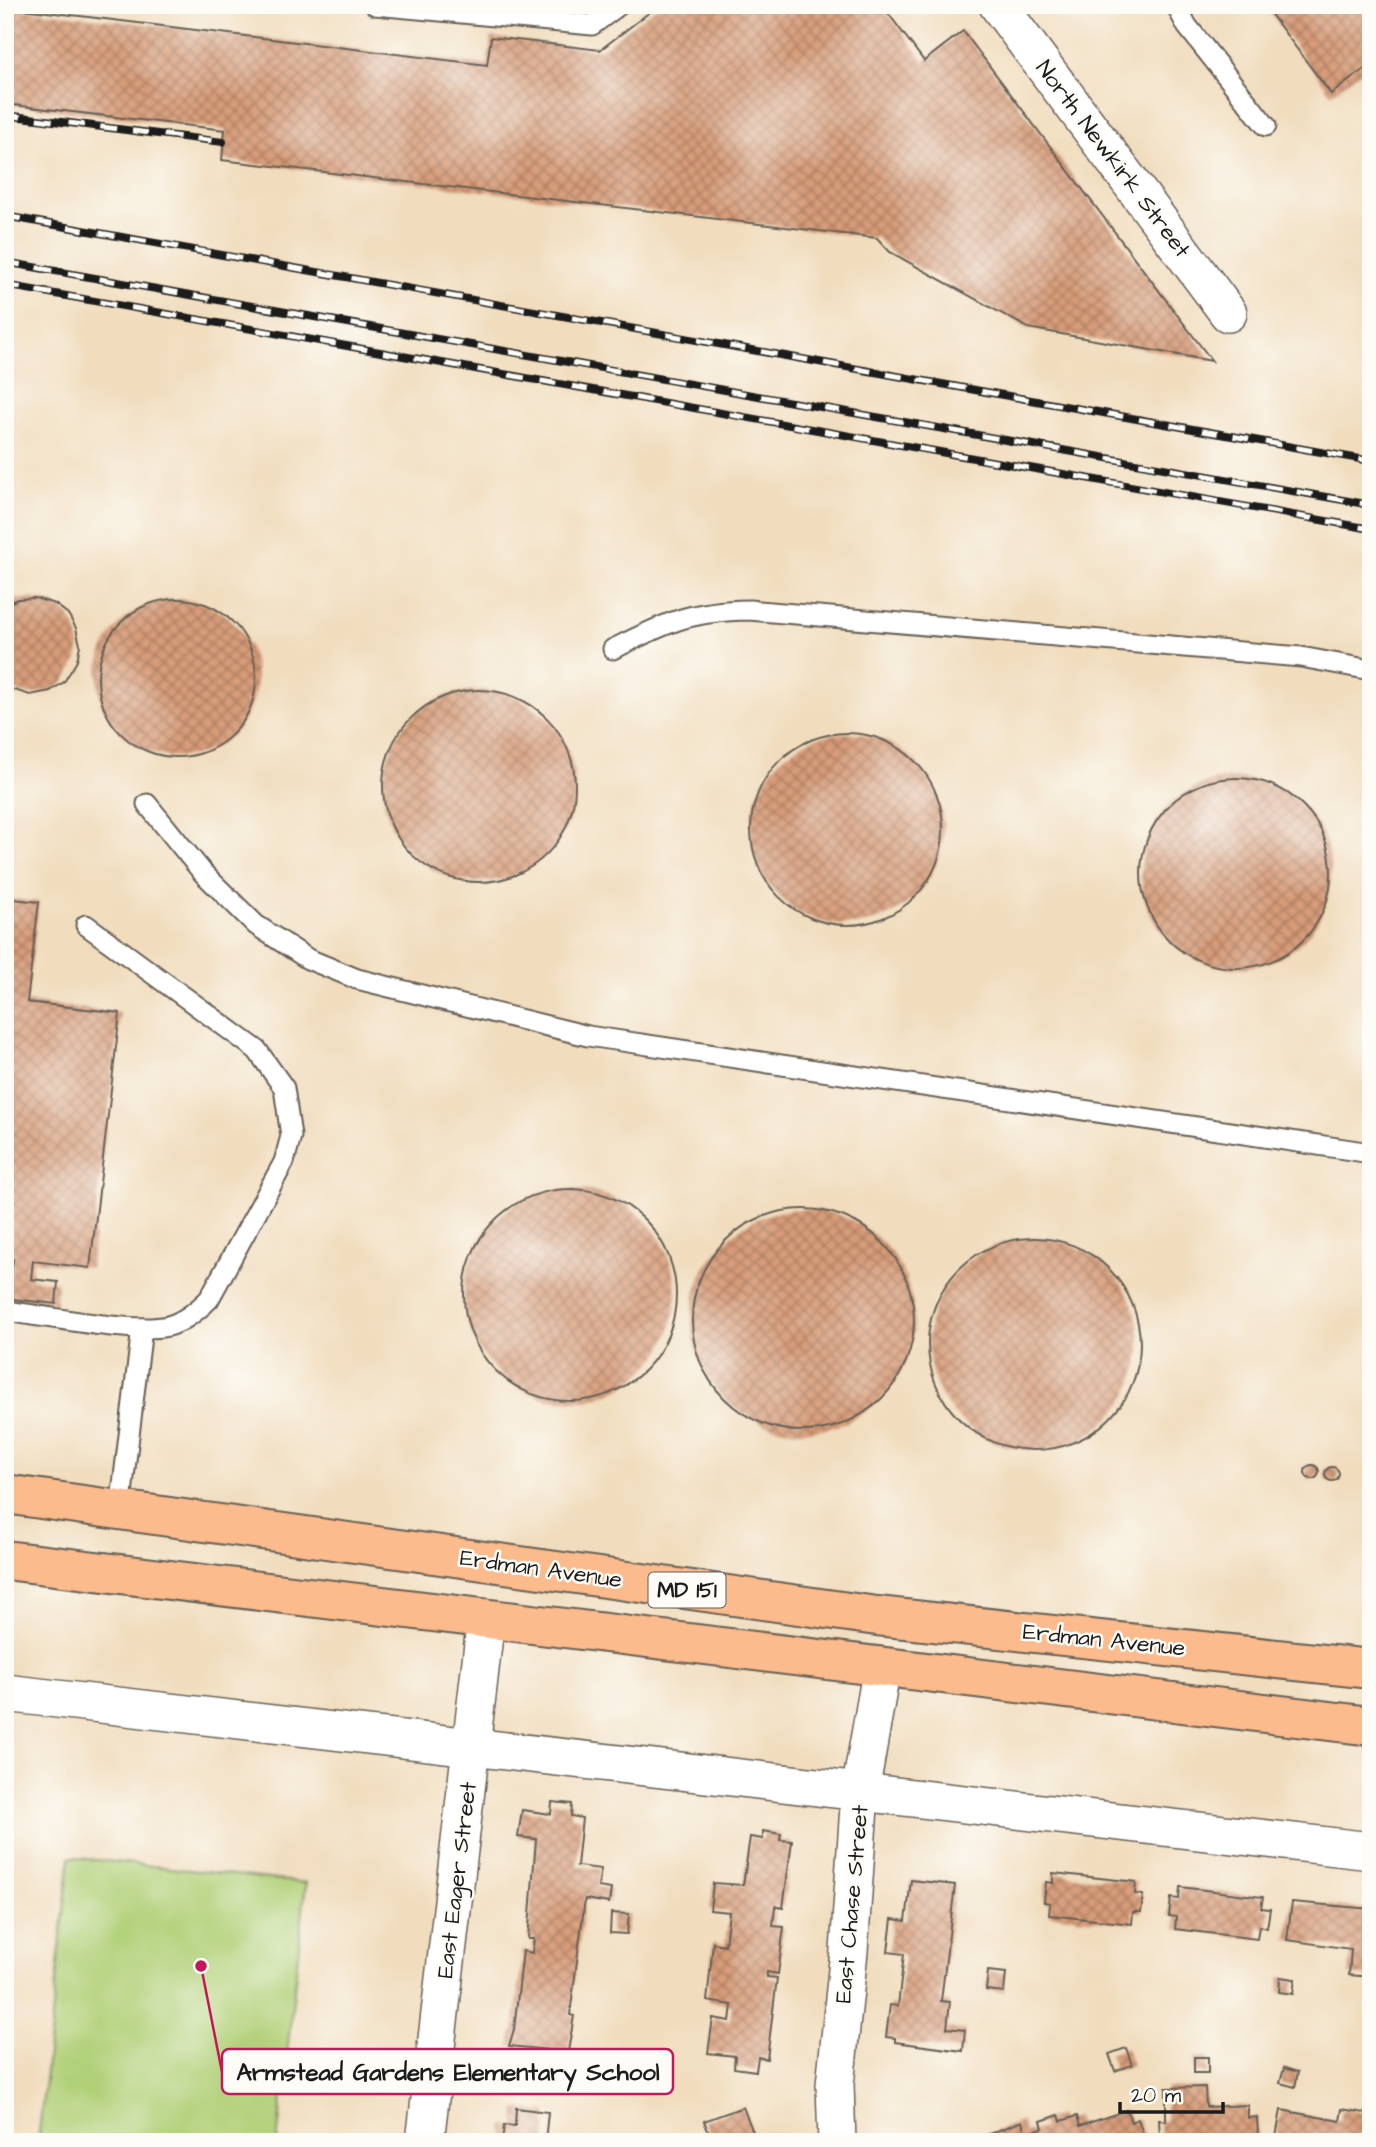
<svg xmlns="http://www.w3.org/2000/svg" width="1376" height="2147" viewBox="0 0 1376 2147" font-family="'Architects Daughter',sans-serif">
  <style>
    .grass { fill: #b1d078; stroke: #66764a; stroke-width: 2 }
    .building { fill: url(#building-cross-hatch) }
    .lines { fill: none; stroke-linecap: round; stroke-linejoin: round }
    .service-casing { stroke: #676055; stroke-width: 23 }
    .minor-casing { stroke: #676055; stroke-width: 40 }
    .primary-casing { stroke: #676055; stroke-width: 42 }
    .service { stroke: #fff; stroke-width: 19 }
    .minor { stroke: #fff; stroke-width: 37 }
    .primary { stroke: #fbbb8c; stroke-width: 38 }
    .rail-casing { stroke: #1c1c1c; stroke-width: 8 }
    .rail { stroke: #fdfcf7; stroke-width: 5; stroke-dasharray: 16; stroke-linecap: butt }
    .labels { text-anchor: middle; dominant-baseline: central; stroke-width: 5; stroke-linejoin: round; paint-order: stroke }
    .shield { fill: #fdfcf7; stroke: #605f5e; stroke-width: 2 }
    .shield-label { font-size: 21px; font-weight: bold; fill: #1c1c1c }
    .street-label { font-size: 23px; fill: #1c1c1c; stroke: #fdfcf7 }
    .leader { fill: none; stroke: #c2185b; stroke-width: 2.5 }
    .callout-dot { fill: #c2185b; stroke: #fdfcf7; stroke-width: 2.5 }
    .callout { fill: #fdfcf7; stroke: #c2185b; stroke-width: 2.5 }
    .callout-label { font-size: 24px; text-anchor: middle; font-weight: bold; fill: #1c1c1c }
  </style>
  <defs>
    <pattern id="building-cross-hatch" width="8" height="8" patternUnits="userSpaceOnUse" patternTransform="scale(1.75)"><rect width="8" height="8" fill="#d79c79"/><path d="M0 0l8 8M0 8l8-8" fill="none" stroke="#ae7e62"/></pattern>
  </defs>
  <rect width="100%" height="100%" fill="#fdfcf7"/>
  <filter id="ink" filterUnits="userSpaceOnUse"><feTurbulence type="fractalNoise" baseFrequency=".0143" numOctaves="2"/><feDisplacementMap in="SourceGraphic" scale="14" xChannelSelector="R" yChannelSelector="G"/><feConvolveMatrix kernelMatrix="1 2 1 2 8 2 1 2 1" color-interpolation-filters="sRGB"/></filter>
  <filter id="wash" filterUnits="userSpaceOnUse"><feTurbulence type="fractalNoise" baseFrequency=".00686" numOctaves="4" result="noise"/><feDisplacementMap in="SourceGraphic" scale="28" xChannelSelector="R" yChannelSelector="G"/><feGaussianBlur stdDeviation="1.57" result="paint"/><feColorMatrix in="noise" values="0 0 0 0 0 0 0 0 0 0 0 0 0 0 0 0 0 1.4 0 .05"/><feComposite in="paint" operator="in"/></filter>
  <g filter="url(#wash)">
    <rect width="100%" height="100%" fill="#f1ddbe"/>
    <!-- grass -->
    <path class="grass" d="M70 1857 306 1883 277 2142H38Z"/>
    <g id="blocks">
      <!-- building -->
      <g class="building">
        <path d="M659 5H882L924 61 963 31 1212 361 1028 328 890 252 877 238 222 160 225 130 5 104V7L487 65 491 37 600 50Z"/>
        <path d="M1264 5H1371V64L1331 94Z"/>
        <path d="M35 598 55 604 68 614 76 628 80 645 77 661 64 682 50 691 30 695 5 687V605L18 599Z"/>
        <circle cx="177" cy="678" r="79"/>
        <circle cx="479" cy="786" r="96"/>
        <circle cx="847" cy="829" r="96"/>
        <circle cx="1236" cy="873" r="95"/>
        <path d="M5 898 39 902 27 1002 120 1013 90 1268 33 1261 31 1279 58 1282 56 1304 5 1298V1276L11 1277 13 1259 5 1258Z"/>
        <circle cx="570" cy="1295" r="106"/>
        <circle cx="803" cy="1320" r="111"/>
        <circle cx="1034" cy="1344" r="106"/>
        <circle cx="1312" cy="1472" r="7"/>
        <circle cx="1332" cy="1474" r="7"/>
        <path d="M552 1802 572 1804 571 1816 582 1818 577 1866 601 1869 598 1887 611 1889 609 1903 585 1899 570 2015 574 2016 568 2052 509 2046 514 2029 523 1951 532 1953 534 1939H528L536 1839 518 1837 522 1810 551 1814Z"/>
        <path d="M763 1831 781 1834 780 1840 792 1841 783 1908 775 1906 773 1926 784 1927 778 1974 767 1972V1977L777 1978 767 2059 758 2057 756 2071 734 2068 735 2056 708 2053 713 2018 730 2021 732 2005 707 2001 713 1943 725 1945 729 1912 710 1910 713 1883 743 1885 750 1837 763 1839Z"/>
        <path d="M1053 1873 1136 1882 1135 1894 1143 1895 1141 1912H1133L1132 1924 1049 1915 1050 1903 1044 1902 1046 1882 1053 1883Z"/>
        <path d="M911 1880 955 1885 941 2001 950 2002 947 2028 965 2030 963 2051 895 2042V2038L886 2037 890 2005 898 2006 904 1954 888 1952 892 1919 906 1921Z"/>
        <path d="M1180 1887 1263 1897 1261 1908 1270 1909 1267 1928 1259 1926 1257 1939 1175 1929 1176 1917 1169 1916 1171 1898 1179 1899Z"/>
        <path d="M1292 1902 1371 1909V1977L1349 1975 1351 1949 1287 1940Z"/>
        <path d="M611 1913 629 1914 627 1934 610 1933Z"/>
        <path d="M988 1971 1006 1973 1004 1992 986 1990Z"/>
        <path d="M1280 1977 1295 1979 1293 1994 1279 1992Z"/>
        <path d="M1126 2048 1132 2065 1115 2071 1109 2054Z"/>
        <rect x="1194" y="2057" width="14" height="16"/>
        <path d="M1284 2068 1298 2072 1295 2087 1280 2083Z"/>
        <path d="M1205 2087 1206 2107 1248 2105V2118L1257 2117 1258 2136 1249 2137V2142H1167V2136L1160 2137 1159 2120 1166 2121V2088Z"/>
        <path d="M743 2107 757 2142H701L711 2138 704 2121Z"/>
        <path d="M516 2108 548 2112 545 2142H502L504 2125 515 2126Z"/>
        <path d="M1342 2109 1371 2114V2142H1275L1281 2110 1340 2121Z"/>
        <path d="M1127 2110 1131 2122 1138 2119 1144 2137 1137 2139 1138 2142H977L976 2139 1022 2121 1025 2133 1043 2128 1041 2121 1059 2115 1061 2121 1077 2116 1080 2126Z"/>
      </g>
    </g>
  </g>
  <g filter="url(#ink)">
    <use href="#blocks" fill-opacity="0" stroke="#676055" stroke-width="2"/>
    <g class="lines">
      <!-- service casing -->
      <g class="service-casing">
        <g id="service">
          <path d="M375 5 592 25 619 5"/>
          <path d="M1176 5 1187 26 1266 126"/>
          <path d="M613 649C667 623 687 611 749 610L1301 657 1371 670"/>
          <path d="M147 804 203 873 256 925 308 959 357 979 588 1036 1371 1153"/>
          <path d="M5 1311C46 1316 132 1334 168 1326 184 1322 198 1310 209 1299L284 1162 291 1136 284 1088 257 1050 86 925"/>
          <path d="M120 1510 142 1328"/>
        </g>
      </g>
      <!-- minor casing -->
      <g class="minor-casing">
        <g id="minor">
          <path d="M998 5 1228 313"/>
          <path d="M5 1693 1371 1851"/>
          <path d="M425 2142 486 1618"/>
          <path d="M837 2142 835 2085 849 1951 860 1792 882 1667"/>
        </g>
      </g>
      <!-- primary casing -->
      <g class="primary-casing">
        <g id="primary">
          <path d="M5 1494 877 1616 1371 1669"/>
          <path d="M5 1560 1371 1726"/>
        </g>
      </g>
      <!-- service -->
      <use href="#service" class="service"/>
      <!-- minor -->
      <use href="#minor" class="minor"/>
      <!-- primary -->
      <use href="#primary" class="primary"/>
      <!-- rail casing -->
      <g class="rail-casing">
        <g id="rail">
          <path d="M5 115 223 142"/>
          <path d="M5 216 1371 461"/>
          <path d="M5 262 1371 505"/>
          <path d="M5 285 1371 529"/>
        </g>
      </g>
      <!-- rail -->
      <use href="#rail" class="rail"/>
    </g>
  </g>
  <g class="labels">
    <!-- shield labels -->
    <rect class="shield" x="648.5" y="1572.5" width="77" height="35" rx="5"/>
    <g class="shield-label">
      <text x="687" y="1590">MD 151</text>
    </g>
    <!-- street labels -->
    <g class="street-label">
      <text transform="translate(1113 159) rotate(53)">North Newkirk Street</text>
      <text transform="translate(541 1569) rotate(8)">Erdman Avenue</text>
      <text transform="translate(1104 1640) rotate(6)">Erdman Avenue</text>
      <text transform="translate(457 1880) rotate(-83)">East Eager Street</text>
      <text transform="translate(852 1904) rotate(-85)">East Chase Street</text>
    </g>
  </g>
  <!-- callouts -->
  <path class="leader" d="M201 1966L222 2072"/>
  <circle class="callout-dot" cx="201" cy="1966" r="7"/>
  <rect class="callout" x="222" y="2049" width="451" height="45" rx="7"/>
  <g class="callout-label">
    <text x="448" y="2080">Armstead Gardens Elementary School</text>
  </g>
  <!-- margin -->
  <rect width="1376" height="2147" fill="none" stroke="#fdfcf7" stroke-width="28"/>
  <!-- scale -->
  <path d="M1120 2102v10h103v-10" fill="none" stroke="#1c1c1c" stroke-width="3.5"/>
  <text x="1131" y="2102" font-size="21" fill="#1c1c1c" stroke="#fdfcf7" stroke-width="5" paint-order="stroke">20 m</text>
</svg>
